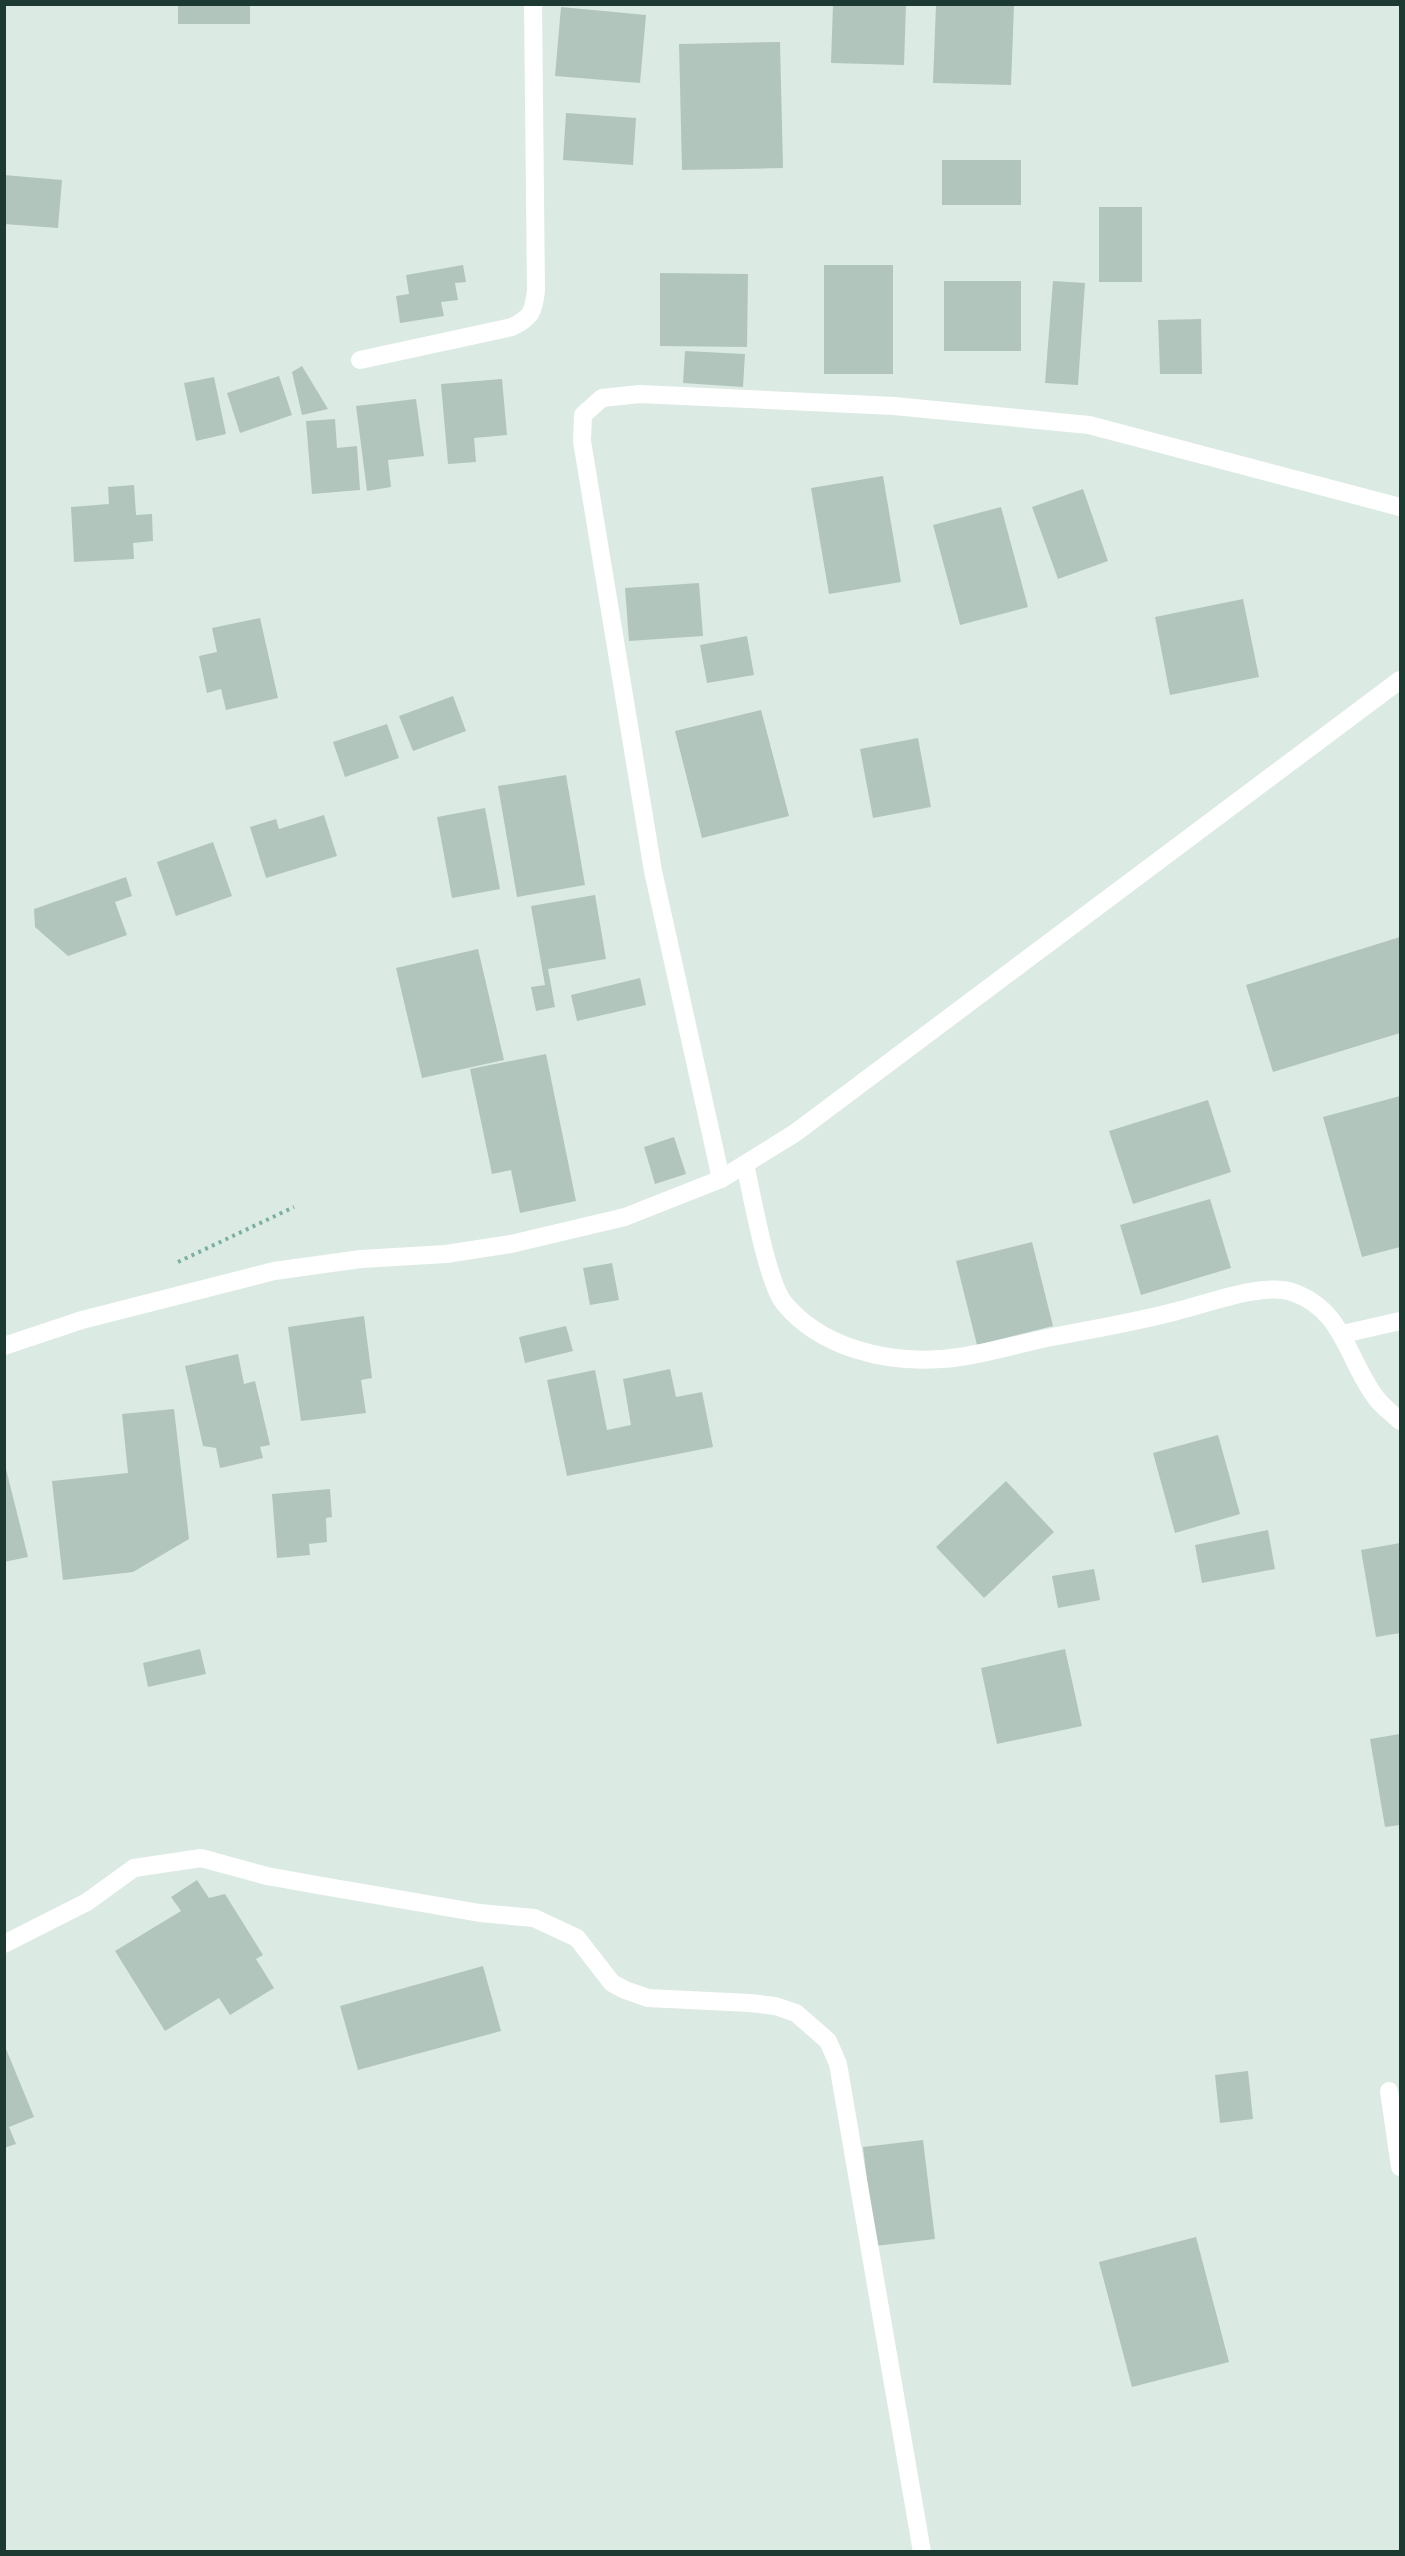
<svg xmlns="http://www.w3.org/2000/svg" width="1405" height="2556" viewBox="0 0 1405 2556" font-family="'Roboto Condensed',sans-serif">
  <style>
    .building { fill: #b1c5bd }
    .lines { fill: none; stroke-linecap: round; stroke-linejoin: round }
    .path { stroke: #7ab0a0; stroke-width: 4; stroke-dasharray: 3 4.5; stroke-linecap: butt }
    .minor { stroke: #fff; stroke-width: 18 }
  </style>
  <rect width="100%" height="100%" fill="#dceae4"/>
  <!-- building -->
  <g class="building">
    <rect x="178" y="4" width="72" height="20"/>
    <path d="M833 4H906L904 65 831 63Z"/>
    <path d="M936 5H1014L1011 85 933 83Z"/>
    <path d="M561 7 646 15 640 83 555 76Z"/>
    <path d="M780 42 783 168 682 170 679 44Z"/>
    <path d="M566 113 636 118 633 165 563 160Z"/>
    <rect x="942" y="160" width="79" height="45"/>
    <path d="M4 175 62 180 58 228 4 224Z"/>
    <rect x="1099" y="207" width="43" height="75"/>
    <path d="M463 265 466 282 455 283 458 300 441 302 444 316 400 323 396 296 409 294 406 275Z"/>
    <rect x="824" y="265" width="69" height="109"/>
    <path d="M660 273 748 274 747 347 660 346Z"/>
    <rect x="944" y="281" width="77" height="70"/>
    <path d="M1053 281 1085 283 1078 385 1045 383Z"/>
    <path d="M1201 319 1202 374H1160L1158 320Z"/>
    <path d="M685 351 745 354 743 387 683 383Z"/>
    <path d="M302 366 328 409 302 415 292 372Z"/>
    <path d="M279 376 292 415 240 433 227 393Z"/>
    <path d="M214 377 226 434 196 441 184 383Z"/>
    <path d="M502 379 507 435 474 438 476 462 448 464 441 384Z"/>
    <path d="M416 399 424 456 388 460 391 487 367 491 356 406Z"/>
    <path d="M335 419 337 448 357 446 360 490 312 494 306 421Z"/>
    <path d="M883 476 901 582 829 594 811 488Z"/>
    <path d="M134 485 136 515 152 514 153 541 133 543 134 559 74 562 71 507 109 504 108 487Z"/>
    <path d="M1083 489 1108 561 1058 579 1032 507Z"/>
    <path d="M1001 507 1028 607 960 625 933 525Z"/>
    <path d="M699 583 703 636 629 641 625 588Z"/>
    <path d="M1243 599 1259 677 1170 695 1155 617Z"/>
    <path d="M260 618 278 698 226 710 221 689 207 693 199 656 217 652 212 628Z"/>
    <path d="M747 636 754 675 707 683 700 645Z"/>
    <path d="M453 696 466 731 413 751 399 716Z"/>
    <path d="M761 710 789 816 702 838 675 731Z"/>
    <path d="M387 724 399 758 345 777 333 742Z"/>
    <path d="M918 738 931 807 873 818 860 749Z"/>
    <path d="M566 775 585 885 517 897 498 786Z"/>
    <path d="M485 808 500 889 452 898 437 817Z"/>
    <path d="M324 815 337 856 266 878 250 827 276 819 279 829Z"/>
    <path d="M213 842 232 896 176 916 157 862Z"/>
    <path d="M126 877 132 896 115 902 127 935 68 956 35 927 34 909Z"/>
    <path d="M595 895 606 959 548 969 555 1007 536 1011 531 987 545 985 531 906Z"/>
    <path d="M1400 937V1033L1273 1072 1246 985Z"/>
    <path d="M478 949 504 1060 422 1078 396 968Z"/>
    <path d="M640 978 646 1005 577 1021 571 995Z"/>
    <path d="M546 1054 576 1201 520 1213 511 1170 492 1174 470 1069Z"/>
    <path d="M1400 1096V1247L1362 1257 1323 1117Z"/>
    <path d="M1208 1100 1231 1172 1133 1204 1109 1131Z"/>
    <path d="M674 1137 686 1174 655 1184 644 1147Z"/>
    <path d="M1210 1199 1231 1268 1141 1295 1120 1225Z"/>
    <path d="M1032 1242 1053 1326 977 1345 956 1261Z"/>
    <path d="M612 1263 619 1300 590 1305 583 1268Z"/>
    <path d="M364 1316 372 1378 361 1380 366 1413 301 1421 288 1327Z"/>
    <path d="M566 1326 573 1351 525 1363 519 1337Z"/>
    <path d="M238 1354 244 1384 255 1381 270 1445 260 1447 263 1458 220 1468 216 1448 203 1446 185 1366Z"/>
    <path d="M670 1369 676 1397 702 1392 713 1447 567 1476 547 1380 595 1370 607 1430 631 1425 623 1379Z"/>
    <path d="M174 1409 189 1539 133 1572 63 1580 52 1481 128 1473 122 1414Z"/>
    <path d="M1218 1435 1240 1514 1175 1533 1153 1453Z"/>
    <path d="M4 1461 28 1557 4 1562Z"/>
    <path d="M1006 1481 1054 1532 984 1598 936 1547Z"/>
    <path d="M330 1489 332 1517 326 1518 327 1542 309 1544 310 1555 277 1558 272 1494Z"/>
    <path d="M1268 1530 1275 1569 1202 1583 1195 1545Z"/>
    <path d="M1400 1543V1633L1376 1637 1361 1550Z"/>
    <path d="M1094 1569 1100 1600 1058 1608 1052 1576Z"/>
    <path d="M200 1649 206 1674 148 1687 143 1663Z"/>
    <path d="M1065 1649 1082 1726 997 1744 981 1668Z"/>
    <path d="M1400 1734V1825L1385 1827 1370 1739Z"/>
    <path d="M197 1880 209 1898 225 1894 263 1955 256 1959 274 1988 230 2015 219 1998 165 2031 115 1951 181 1911 171 1897Z"/>
    <path d="M483 1966 501 2031 358 2070 340 2006Z"/>
    <path d="M4 2044 34 2117 9 2127 16 2144 4 2148Z"/>
    <path d="M1248 2071 1253 2119 1220 2123 1215 2075Z"/>
    <path d="M923 2140 935 2239 875 2246 863 2147Z"/>
    <path d="M1196 2237 1229 2362 1132 2387 1099 2262Z"/>
  </g>
  <g class="lines">
    <!-- path -->
    <path class="path" d="M178 1262 294 1207"/>
    <!-- minor -->
    <g class="minor">
      <path d="M360 360 512 327C532 317 533 312 536 291L533 4"/>
      <path d="M745 1164C752 1195 767 1282 784 1303 821 1348 886 1363 941 1359 976 1357 1017 1344 1052 1337 1094 1329 1136 1322 1177 1311 1207 1304 1263 1282 1292 1292 1345 1310 1347 1361 1377 1399 1383 1407 1393 1414 1400 1421"/>
      <path d="M721 1179 653 871 582 441 583 415 602 398 640 394 894 406 1089 425 1400 507"/>
      <path d="M1343 1334 1400 1321"/>
      <path d="M4 1346 82 1320 274 1271 361 1259 446 1254 511 1244 625 1217 721 1179 795 1133 1400 680"/>
      <path d="M4 1944 87 1902 134 1868 201 1858 267 1876 317 1885 480 1913 534 1918 577 1938 612 1983 625 1990 648 1998 750 2003 775 2006 796 2013 828 2041 838 2064 922 2552"/>
      <path d="M1389 2091 1400 2167"/>
    </g>
  </g>
  <!-- border -->
  <rect width="1405" height="2556" fill="none" stroke="#1d3a32" stroke-width="12"/>
</svg>
